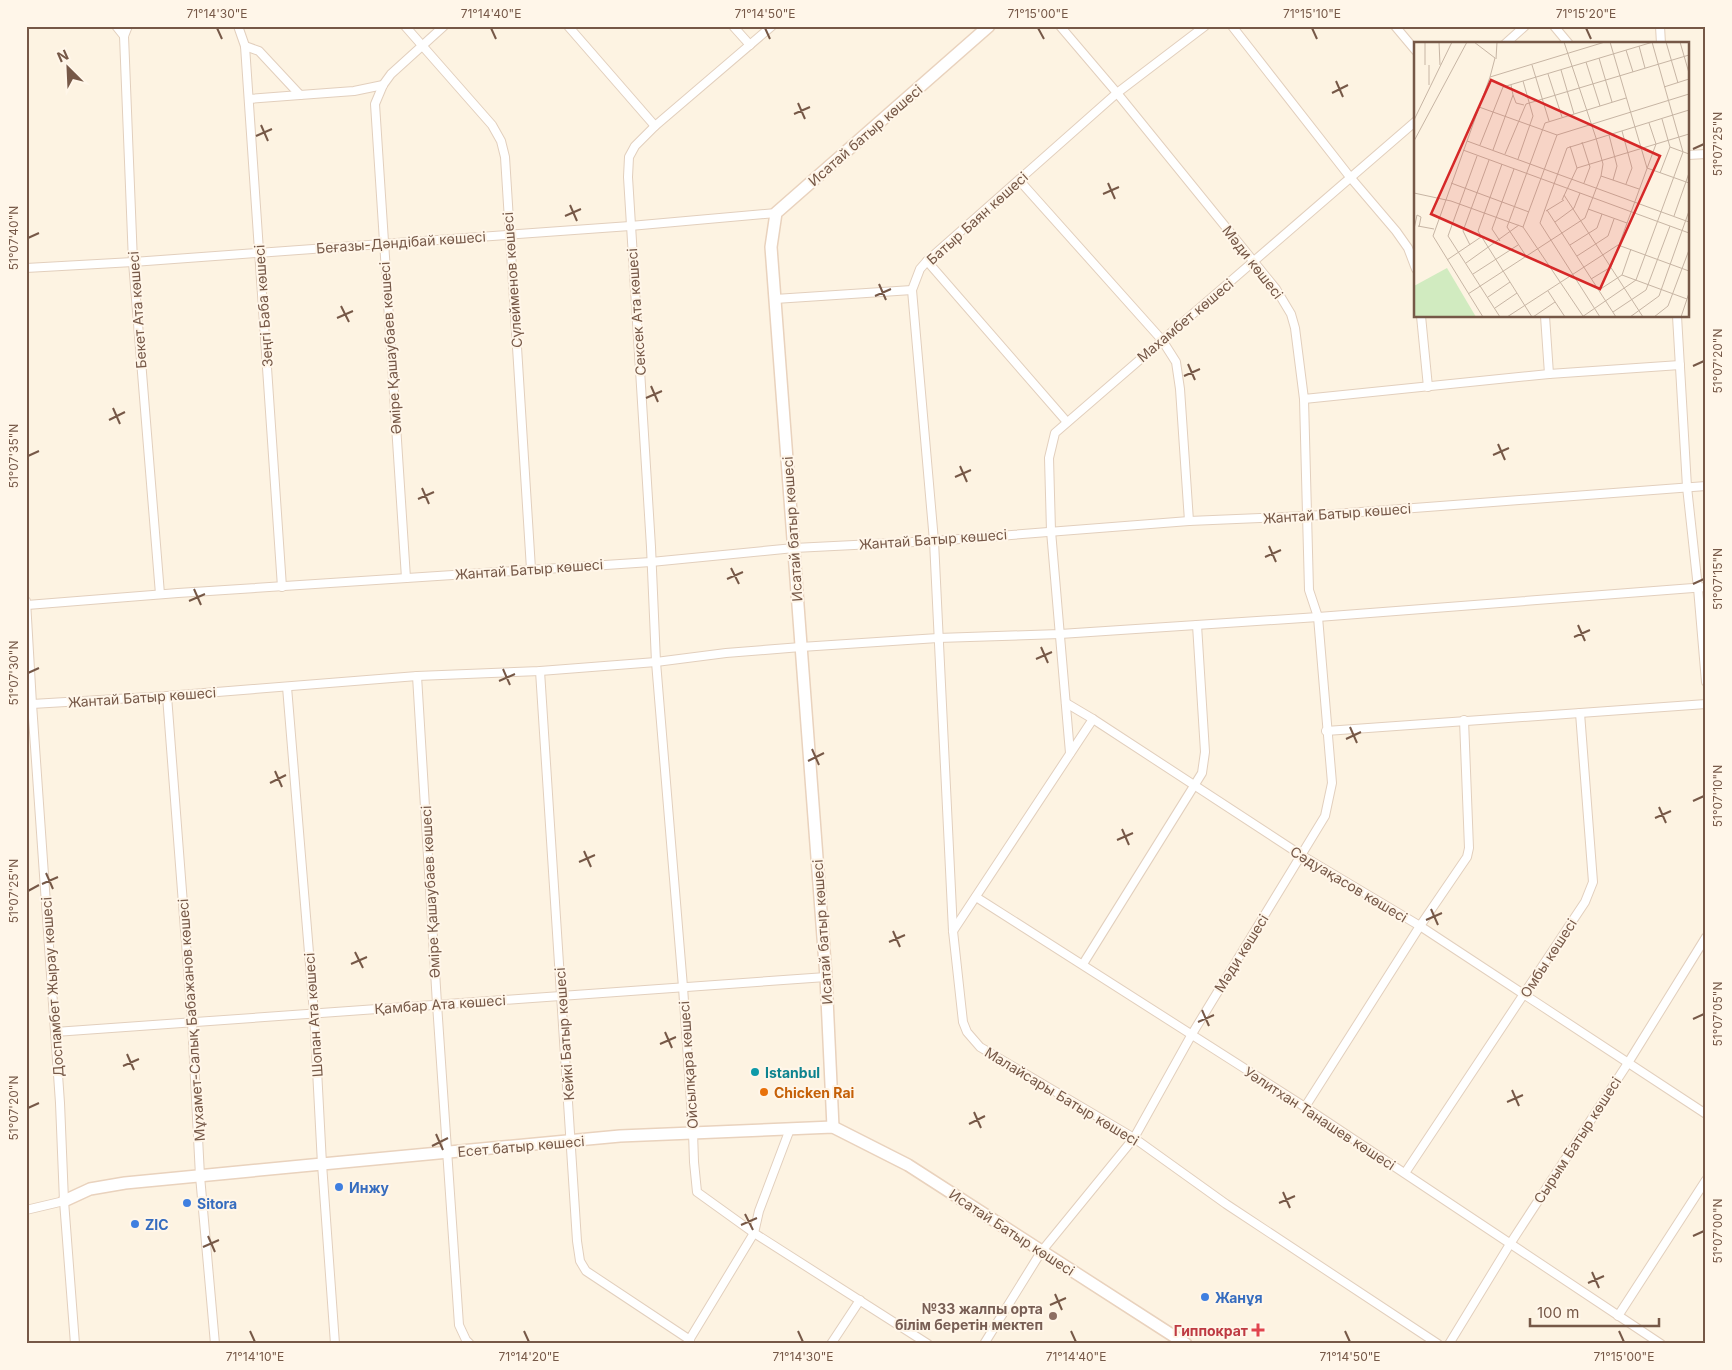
<svg xmlns="http://www.w3.org/2000/svg" width="1732" height="1370" viewBox="0 0 1732 1370" font-family="Inter,sans-serif">
  <style>
    .lines { fill: none; stroke-linecap: round; stroke-linejoin: round }
    .street-casing { stroke: #e2cfbd; stroke-width: 10 }
    .secondary-casing { stroke: #e9d2bd; stroke-width: 14 }
    .street { stroke: #fff; stroke-width: 8 }
    .secondary { stroke: #fff; stroke-width: 11 }
    .ticks { fill: none; stroke: #765847; stroke-width: 2 }
    .culture-dot { fill: #0f9aa8; stroke: #fff6e9; stroke-width: 2 }
    .food-dot { fill: #e8710a; stroke: #fff6e9; stroke-width: 2 }
    .shop-dot { fill: #3f7fe0; stroke: #fff6e9; stroke-width: 2 }
    .education-dot { fill: #8d6e63; stroke: #fff6e9; stroke-width: 2 }
    .health-dot { fill: #e0444e; stroke: #fff6e9; stroke-width: 2 }
    .labels { text-anchor: middle; dominant-baseline: central; stroke-width: 4; stroke-linejoin: round; paint-order: stroke }
    .street-label { font-size: 14px; fill: #765847; stroke: #fff6e9 }
    .culture-label { font-size: 14px; font-weight: bold; fill: #0d838f; stroke: #fff6e9; text-anchor: start }
    .food-label { font-size: 14px; font-weight: bold; fill: #c56008; stroke: #fff6e9; text-anchor: start }
    .shop-label { font-size: 14px; font-weight: bold; fill: #366cbe; stroke: #fff6e9; text-anchor: start }
    .education-label { font-size: 14px; font-weight: bold; fill: #785e54; stroke: #fff6e9; text-anchor: end }
    .health-label { font-size: 14px; font-weight: bold; fill: #be3a42; stroke: #fff6e9; text-anchor: end }
    .inset-road { fill: none; stroke: #c7b5a4; stroke-width: 1 }
    .view { fill: #d62828; fill-opacity: 0.15; stroke: #d62828; stroke-width: 2.5 }
    .inset-edge { fill: none; stroke: #765847; stroke-width: 2.5 }
    .neatline { fill: none; stroke: #765847; stroke-width: 2 }
    .ticks-label { font-size: 12px; text-anchor: middle; fill: #765847 }
  </style>
  <rect width="100%" height="100%" fill="#fdf3e2"/>
  <g class="lines">
    <!-- street casing -->
    <g class="street-casing">
      <g id="street">
        <path d="M116 26 124 36"/>
        <path d="M128 26 124 36 133 262 160 594"/>
        <path d="M238 26 245 46 282 587"/>
        <path d="M405 26 492 125 501 141 505 157 531 569"/>
        <path d="M568 26 655 126"/>
        <path d="M733 26 750 45"/>
        <path d="M772 26 655 126 635 146 629 157 628 177 651 547 656 662 683 987 693 1132 694 1162 697 1192 754 1233 928 1344"/>
        <path d="M1060 26 1117 93 1276 289 1291 314 1295 328 1304 399 1549 374 1680 365"/>
        <path d="M1205 26 1117 93 927 261 920 269 912 290 934 541 953 931 963 1022 967 1032 980 1047 1134 1138 1226 1204 1438 1344"/>
        <path d="M1232 26 1350 177 1396 231 1408 248 1416 269"/>
        <path d="M1395 26 1416 51"/>
        <path d="M1554 26 1569 44"/>
        <path d="M1660 26 1661 44"/>
        <path d="M1505 44 1525 26"/>
        <path d="M245 46 259 51 300 95 354 91 383 85"/>
        <path d="M249 99 300 95"/>
        <path d="M1688 155 1706 154"/>
        <path d="M1019 180 1162 340 1176 362 1180 389 1189 521"/>
        <path d="M927 261 1067 422"/>
        <path d="M26 268 133 262 630 226 776 213"/>
        <path d="M775 299 912 290"/>
        <path d="M1421 316 1428 387"/>
        <path d="M1545 316 1549 374"/>
        <path d="M1677 316 1687 487 1698 588 1706 682"/>
        <path d="M406 578 375 104 383 85 391 74 444 26"/>
        <path d="M26 601 32 704 60 1103 64 1201 75 1344"/>
        <path d="M27 605 178 593 651 562 794 548 934 541 1189 521 1308 516 1706 486"/>
        <path d="M540 671 577 1241 580 1261 586 1271 690 1340"/>
        <path d="M417 676 437 1004 459 1325 466 1340 470 1344"/>
        <path d="M287 687 314 1013 322 1164 335 1344"/>
        <path d="M167 696 192 1021 200 1176 215 1344"/>
        <path d="M1066 703 1093 719 1301 855 1420 926 1706 1114"/>
        <path d="M32 704 167 696 417 676 540 671 656 662 726 653 801 647 938 638 1060 634 1318 617 1706 587"/>
        <path d="M1326 731 1706 704"/>
        <path d="M1070 753 1051 531 1049 458 1055 433 1416 121"/>
        <path d="M976 897 1305 1107 1661 1344"/>
        <path d="M953 931 1093 719"/>
        <path d="M1083 964 1202 773 1205 752 1197 625"/>
        <path d="M55 1032 826 977"/>
        <path d="M1305 1107 1420 926 1467 857 1469 848 1464 720"/>
        <path d="M1405 1173 1585 902 1593 882 1580 713"/>
        <path d="M26 1210 64 1201"/>
        <path d="M1618 1316 1706 1180"/>
        <path d="M688 1342 754 1233 759 1211 790 1129"/>
        <path d="M831 1344 860 1300"/>
        <path d="M984 1344 1041 1252 1134 1138 1192 1034 1325 816 1332 783 1318 617 1309 590 1304 399"/>
        <path d="M1449 1344 1510 1244 1628 1063 1706 937"/>
      </g>
    </g>
    <!-- secondary casing -->
    <g class="secondary-casing">
      <g id="secondary">
        <path d="M833 1127 826 977 771 247 776 213 989 26"/>
        <path d="M64 1201 90 1189 125 1183 322 1164 620 1136 833 1127 908 1165 1186 1344"/>
      </g>
    </g>
    <!-- street -->
    <use href="#street" class="street"/>
    <!-- secondary -->
    <use href="#secondary" class="secondary"/>
  </g>
  <!-- ticks -->
  <path class="ticks" d="M217 28 222 39M491 28 496 39M765 28 770 39M1038 28 1044 39M1312 28 1317 39M1586 28 1591 39M1336 81 1343 97M1332 93 1348 85M798 103 805 119M794 114 810 107M261 125 268 141M256 136 272 129M1693 149 1704 144M1108 183 1115 199M1103 194 1119 187M570 205 577 221M565 216 581 209M28 238 39 233M879 284 886 300M875 296 891 289M341 306 349 322M337 318 353 311M1188 364 1195 380M1693 366 1704 361M1184 376 1200 369M651 386 658 402M646 398 662 391M113 408 120 424M109 420 125 412M1498 444 1505 460M1493 455 1509 448M28 456 39 451M960 466 967 482M955 477 971 470M422 488 429 504M418 499 434 492M1269 546 1276 562M1265 557 1281 550M731 568 739 584M727 579 743 572M1693 584 1704 579M194 589 201 605M189 601 205 594M1578 625 1585 641M1574 637 1590 630M1041 647 1048 663M1036 659 1052 652M503 669 510 685M28 673 39 668M499 681 515 674M1350 727 1357 743M1346 739 1361 732M812 749 819 765M808 761 824 753M275 771 282 787M270 783 286 775M1693 801 1704 796M1659 807 1666 823M1655 818 1671 811M1122 829 1129 845M1117 840 1133 833M584 851 591 867M579 862 595 855M46 873 53 889M42 884 58 877M28 891 39 885M1431 909 1438 925M1426 920 1442 913M893 931 900 947M889 942 905 935M355 952 363 968M351 964 367 957M1202 1010 1209 1026M1693 1019 1704 1014M1198 1022 1214 1015M665 1032 672 1048M660 1044 676 1037M127 1054 134 1070M123 1066 139 1059M1512 1090 1519 1106M1507 1102 1523 1095M28 1108 39 1103M974 1112 981 1128M969 1124 985 1116M436 1134 443 1150M432 1146 448 1138M1283 1192 1290 1208M1279 1203 1295 1196M745 1214 753 1230M741 1225 757 1218M208 1236 215 1252M1693 1236 1704 1231M203 1247 219 1240M1592 1272 1599 1288M1588 1283 1604 1276M1055 1294 1062 1310M1050 1305 1066 1298M250 1331 255 1342M524 1331 529 1342M798 1331 803 1342M1071 1331 1076 1342M1345 1331 1350 1342M1619 1331 1624 1342"/>
  <!-- markers -->
  <circle class="culture-dot" cx="755" cy="1072" r="5"/>
  <circle class="food-dot" cx="764" cy="1092" r="5"/>
  <g class="shop-dot">
    <circle cx="339" cy="1187" r="5"/>
    <circle cx="187" cy="1203" r="5"/>
    <circle cx="135" cy="1224" r="5"/>
    <circle cx="1205" cy="1297" r="5"/>
  </g>
  <circle class="education-dot" cx="1053" cy="1316" r="5"/>
  <path class="health-dot" d="M1255.5 1322.5h5v5h5v5h-5v5h-5v-5h-5v-5h5z"/>
  <g class="labels">
    <!-- street labels -->
    <g class="street-label">
      <text transform="translate(865 135) rotate(-41)">Исатай батыр көшесі</text>
      <text transform="translate(977 218) rotate(-42)">Батыр Баян көшесі</text>
      <text transform="translate(401 242) rotate(-4)">Беғазы-Дәндібай көшесі</text>
      <text transform="translate(1253 262) rotate(52)">Мәди көшесі</text>
      <text transform="translate(512 280) rotate(-94)">Сүлейменов көшесі</text>
      <text transform="translate(263 306) rotate(-94)">Зеңгі Баба көшесі</text>
      <text transform="translate(137 310) rotate(-94)">Бекет Ата көшесі</text>
      <text transform="translate(636 312) rotate(-94)">Сексек Ата көшесі</text>
      <text transform="translate(1185 320) rotate(-40)">Махамбет көшесі</text>
      <text transform="translate(390 348) rotate(-94)">Әміре Қашаубаев көшесі</text>
      <text transform="translate(1337 513) rotate(-4)">Жантай Батыр көшесі</text>
      <text transform="translate(792 529) rotate(-94)">Исатай батыр көшесі</text>
      <text transform="translate(933 539) rotate(-4)">Жантай Батыр көшесі</text>
      <text transform="translate(529 569) rotate(-4)">Жантай Батыр көшесі</text>
      <text transform="translate(142 697) rotate(-4)">Жантай Батыр көшесі</text>
      <text transform="translate(1349 884) rotate(31)">Сәдуақасов көшесі</text>
      <text transform="translate(430 892) rotate(-93)">Әміре Қашаубаев көшесі</text>
      <text transform="translate(822 932) rotate(-94)">Исатай батыр көшесі</text>
      <text transform="translate(1241 953) rotate(-58)">Мәди көшесі</text>
      <text transform="translate(1548 958) rotate(-57)">Омбы көшесі</text>
      <text transform="translate(52 987) rotate(-94)">Доспамбет Жырау көшесі</text>
      <text transform="translate(440 1004) rotate(-4)">Қамбар Ата көшесі</text>
      <text transform="translate(313 1015) rotate(-94)">Шопан Ата көшесі</text>
      <text transform="translate(191 1020) rotate(-94)">Мұхамет-Салық Бабажанов көшесі</text>
      <text transform="translate(564 1034) rotate(-94)">Кейкі Батыр көшесі</text>
      <text transform="translate(688 1065) rotate(-94)">Ойсылқара көшесі</text>
      <text transform="translate(1062 1096) rotate(31)">Малайсары Батыр көшесі</text>
      <text transform="translate(1320 1118) rotate(33)">Уәлитхан Танашев көшесі</text>
      <text transform="translate(1577 1140) rotate(-57)">Сырым Батыр көшесі</text>
      <text transform="translate(521 1146) rotate(-5)">Есет батыр көшесі</text>
      <text transform="translate(1012 1232) rotate(33)">Исатай Батыр көшесі</text>
    </g>
    <!-- culture labels -->
    <g class="culture-label">
      <text x="765" y="1072">Istanbul</text>
    </g>
    <!-- food labels -->
    <g class="food-label">
      <text x="774" y="1092">Chicken Rai</text>
    </g>
    <!-- shop labels -->
    <g class="shop-label">
      <text x="349" y="1187">Инжу</text>
      <text x="197" y="1203">Sitora</text>
      <text x="145" y="1224">ZIC</text>
      <text x="1215" y="1297">Жанұя</text>
    </g>
    <!-- education labels -->
    <g class="education-label">
      <text x="1043" y="1308">№33 жалпы орта<tspan x="1043" dy="16">білім беретін мектеп</tspan></text>
    </g>
    <!-- health labels -->
    <g class="health-label">
      <text x="1248" y="1330">Гиппократ</text>
    </g>
  </g>
  <!-- overview -->
  <g transform="translate(1414 42)">
    <rect width="275" height="275" fill="#fdf3e2"/>
    <path d="M33 226 62 275H0V244Z" fill="#d1ebc0"/>
    <path class="inset-road" d="M11 0V23M25 0 26 23M60 0 81 16 76 35M150 0 182 96 189 122 187 134 225 147M196 0 233 126M252 0 264 41M266 0 275 31M225 4 231 26M212 8 219 30M185 16 198 60M82 17 83 0M172 20 186 64M118 23 135 79M147 28 160 72M134 32 148 75M15 43V23M250 45 275 37M99 53 102 61 110 63M65 65 143 93M0 78 38 0M208 89 218 126 212 142M195 93 203 124 199 138M0 99 53 0M53 99 275 180M168 100 176 125 170 141M66 103 89 45 239 0M156 104 163 126M256 105 275 112M49 108 275 191M79 108 99 53 97 43M91 112 112 62 275 13M63 114 34 194 86 275M104 117 119 74 109 39M88 122 64 189 118 275M163 126 275 92M233 126 275 141M246 131 256 105 248 77M37 141 115 170M0 151 37 159 109 185 169 274M150 153 229 275M148 158 163 126M174 167 213 181M133 168 202 275M132 169 150 158M260 174 275 131M141 180 160 166 166 151M4 184 20 187M109 185 143 93 275 52M0 187 3 173 7 175 5 185M86 199 78 187 100 127M56 203 49 189 75 118M156 203 183 186 188 172M112 214 93 185 131 81 212 56M163 214 194 194 200 177M33 218 67 195M52 221 105 183M59 232 104 203M208 233 273 257M177 237 197 225 205 203 242 102 235 81M185 248 208 233 217 207M134 249 151 275M54 252 171 176 187 134M74 255 96 240M81 266 103 251M199 270 232 248 256 184M69 275 19 194 76 35 191 0M93 275 204 203 275 229M119 275 141 260M168 275 222 238 269 110 238 0M186 275 126 181 153 106 275 68M216 275 245 254 275 169M240 275 254 264 275 208M267 275 275 251"/>
    <path class="view" d="M77 38 246 114 186 247 17 172Z"/>
    <rect width="275" height="275" class="inset-edge"/>
  </g>
  <!-- border -->
  <rect width="1732" height="1370" fill="none" stroke="#fff6e9" stroke-width="55"/>
  <!-- north arrow -->
  <g transform="translate(68 68) rotate(336)" stroke="#fff6e9" stroke-width="4" paint-order="stroke">
  <path d="M0-4L9 19L0 12L-9 19Z" fill="#765847"/>
  <text y="-8" font-size="14" font-weight="bold" text-anchor="middle" fill="#765847">N</text>
  </g>
  <!-- scale -->
  <path d="M1530 1318v8h129v-8" fill="none" stroke="#765847" stroke-width="2.5"/>
  <text x="1537" y="1318" font-size="15" fill="#765847" stroke="#fff6e9" stroke-width="4" paint-order="stroke">100 m</text>
  <rect x="28" y="28" width="1676" height="1314" class="neatline"/>
  <g class="ticks-label">
    <text x="217" y="18">71°14'30"E</text>
    <text x="491" y="18">71°14'40"E</text>
    <text x="765" y="18">71°14'50"E</text>
    <text x="1038" y="18">71°15'00"E</text>
    <text x="1312" y="18">71°15'10"E</text>
    <text x="1586" y="18">71°15'20"E</text>
    <text transform="translate(1718 144) rotate(-90)" y="4">51°07'25"N</text>
    <text transform="translate(14 238) rotate(-90)" y="4">51°07'40"N</text>
    <text transform="translate(1718 361) rotate(-90)" y="4">51°07'20"N</text>
    <text transform="translate(14 456) rotate(-90)" y="4">51°07'35"N</text>
    <text transform="translate(1718 579) rotate(-90)" y="4">51°07'15"N</text>
    <text transform="translate(14 673) rotate(-90)" y="4">51°07'30"N</text>
    <text transform="translate(1718 796) rotate(-90)" y="4">51°07'10"N</text>
    <text transform="translate(14 891) rotate(-90)" y="4">51°07'25"N</text>
    <text transform="translate(1718 1014) rotate(-90)" y="4">51°07'05"N</text>
    <text transform="translate(14 1108) rotate(-90)" y="4">51°07'20"N</text>
    <text transform="translate(1718 1231) rotate(-90)" y="4">51°07'00"N</text>
    <text x="255" y="1361">71°14'10"E</text>
    <text x="529" y="1361">71°14'20"E</text>
    <text x="803" y="1361">71°14'30"E</text>
    <text x="1076" y="1361">71°14'40"E</text>
    <text x="1350" y="1361">71°14'50"E</text>
    <text x="1624" y="1361">71°15'00"E</text>
  </g>
</svg>
